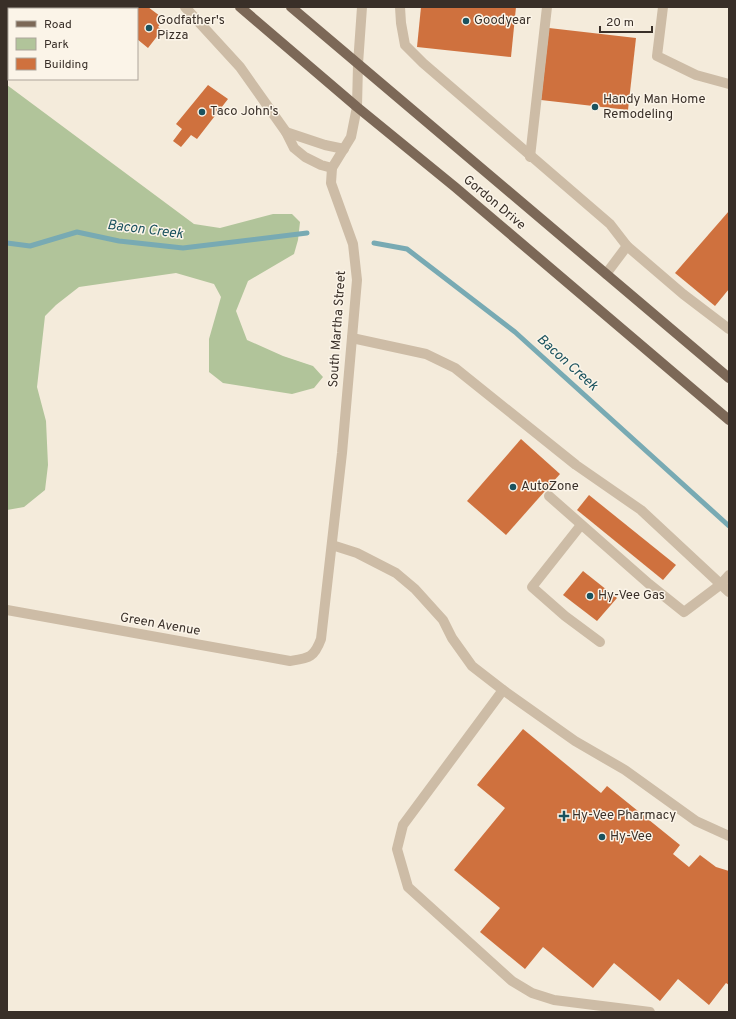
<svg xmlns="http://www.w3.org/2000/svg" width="736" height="1019" viewBox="0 0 736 1019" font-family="Overpass,sans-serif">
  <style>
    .green { fill: #b1c49a }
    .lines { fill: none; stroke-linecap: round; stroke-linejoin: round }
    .stream { stroke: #78aab3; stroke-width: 5 }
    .building { fill: #cf713e }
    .minor { stroke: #cdbca6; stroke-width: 10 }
    .major { stroke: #7c6857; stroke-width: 10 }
    .poi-dot { fill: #1a525e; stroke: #fbf4e8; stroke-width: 1.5 }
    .labels { text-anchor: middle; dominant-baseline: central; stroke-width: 3; stroke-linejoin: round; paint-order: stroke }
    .poi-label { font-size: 13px; fill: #392f28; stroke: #fbf4e8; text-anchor: start }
    .street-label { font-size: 13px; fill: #392f28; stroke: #fbf4e8 }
    .water-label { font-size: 14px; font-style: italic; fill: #1a525e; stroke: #fbf4e8 }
  </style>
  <rect width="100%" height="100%" fill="#f4ebdb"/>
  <!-- green -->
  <path class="green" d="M7 85 194 224 220 228 273 214H292L300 222 298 240 294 254 248 281 236 311 247 340 283 356 313 366 323 377 314 388 292 394 223 383 209 372V339L221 297 214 284 176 273 79 287 56 305 45 316 37 387 46 421 48 465 45 490 24 507 7 510Z"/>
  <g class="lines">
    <!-- stream -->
    <g class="stream">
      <path d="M7 243 30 246 77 232 119 241 183 248 307 233"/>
      <path d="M374 243 407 249 515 332 729 526"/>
    </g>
  </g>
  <!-- building -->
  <g class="building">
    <path d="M103 7H148L164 19 158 27 162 30 148 48 137 39V9H102Z"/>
    <path d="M421 7H516L511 57 417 47Z"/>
    <path d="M549 28 636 38 628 110 541 100Z"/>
    <path d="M208 85 228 99 197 139 191 135 181 147 173 141 182 129 176 124Z"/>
    <path d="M729 211V289L715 306 675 273Z"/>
    <path d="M521 439 560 474 506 535 467 501Z"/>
    <path d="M589 495 676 565 663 580 577 510Z"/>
    <path d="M583 571 617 598 597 621 563 595Z"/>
    <path d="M523 729 601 793 607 786 680 845 673 854 689 867 700 855 716 867 729 871V985L726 983 709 1005 678 979 660 1001 614 963 593 988 543 947 525 969 480 932 500 908 454 870 505 808 477 785Z"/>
  </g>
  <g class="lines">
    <!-- minor -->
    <g class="minor">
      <path d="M185 7 240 67 286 132 294 148 305 157 321 165 332 168"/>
      <path d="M400 7 401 23 405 45 423 63 610 224 627 246 683 294 729 329"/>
      <path d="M663 7 657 56 696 75 729 84"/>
      <path d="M286 132 325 145 344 149"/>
      <path d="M530 157 547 7"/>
      <path d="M606 274 627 246"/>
      <path d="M352 338 426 354 455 368 576 465 641 510 729 592"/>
      <path d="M549 496 649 584 684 612 720 585 729 575"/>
      <path d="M581 525 532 587 565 616 600 642"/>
      <path d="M332 545 357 553 396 573 415 589 443 620 452 638 472 666 503 690 575 741 625 770 696 821 729 836"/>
      <path d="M7 610 290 661C309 658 314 658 321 639L342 453 357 280 353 244 331 183 332 168 351 137 357 107 358 64 362 7"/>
      <path d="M503 690 403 825 397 849 408 887 512 981 532 993 554 1000 650 1012"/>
    </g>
    <!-- major -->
    <g class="major">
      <path d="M240 7 357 107 455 187 729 420"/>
      <path d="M291 7 729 378"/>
    </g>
  </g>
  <!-- markers -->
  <g class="poi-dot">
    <circle cx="466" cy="21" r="4"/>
    <circle cx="149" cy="28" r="4"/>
    <circle cx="595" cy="107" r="4"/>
    <circle cx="202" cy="112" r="4"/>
    <circle cx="513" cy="487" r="4"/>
    <circle cx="590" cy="596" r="4"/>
    <path d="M562 810h4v4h4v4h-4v4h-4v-4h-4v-4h4z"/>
    <circle cx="602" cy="837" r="4"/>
  </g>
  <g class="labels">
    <!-- poi labels -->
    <g class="poi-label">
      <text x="157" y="21">Godfather's<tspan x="157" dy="15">Pizza</tspan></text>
      <text x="474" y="21">Goodyear</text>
      <text x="603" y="100">Handy Man Home<tspan x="603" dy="15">Remodeling</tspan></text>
      <text x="210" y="112">Taco John's</text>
      <text x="521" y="487">AutoZone</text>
      <text x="598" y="596">Hy-Vee Gas</text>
      <text x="572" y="816">Hy-Vee Pharmacy</text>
      <text x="610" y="837">Hy-Vee</text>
    </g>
    <!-- street labels -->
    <g class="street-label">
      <text transform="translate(494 203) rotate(40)">Gordon Drive</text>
      <text transform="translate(338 329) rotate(-86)">South Martha Street</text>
      <text transform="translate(160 625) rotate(10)">Green Avenue</text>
    </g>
    <!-- water labels -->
    <g class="water-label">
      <text transform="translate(145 230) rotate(7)">Bacon Creek</text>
      <text transform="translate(567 363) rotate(42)">Bacon Creek</text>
    </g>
  </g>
  <!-- border -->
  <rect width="736" height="1019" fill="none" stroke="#392f28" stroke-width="16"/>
  <!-- legend -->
  <rect x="8" y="8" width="130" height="72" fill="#fbf4e8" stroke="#ada59b"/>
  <rect x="16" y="21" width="20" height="6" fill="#7c6857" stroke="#ada59b"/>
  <text x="44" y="28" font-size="12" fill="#392f28">Road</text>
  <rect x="16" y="38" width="20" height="12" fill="#b1c49a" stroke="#ada59b"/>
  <text x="44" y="48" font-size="12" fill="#392f28">Park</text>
  <rect x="16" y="58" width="20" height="12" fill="#cf713e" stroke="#ada59b"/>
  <text x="44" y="68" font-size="12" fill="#392f28">Building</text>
  <!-- scale -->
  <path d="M600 26v6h52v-6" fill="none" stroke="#392f28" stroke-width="2"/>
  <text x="606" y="26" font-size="12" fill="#392f28" stroke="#fbf4e8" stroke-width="3" paint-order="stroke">20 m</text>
</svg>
